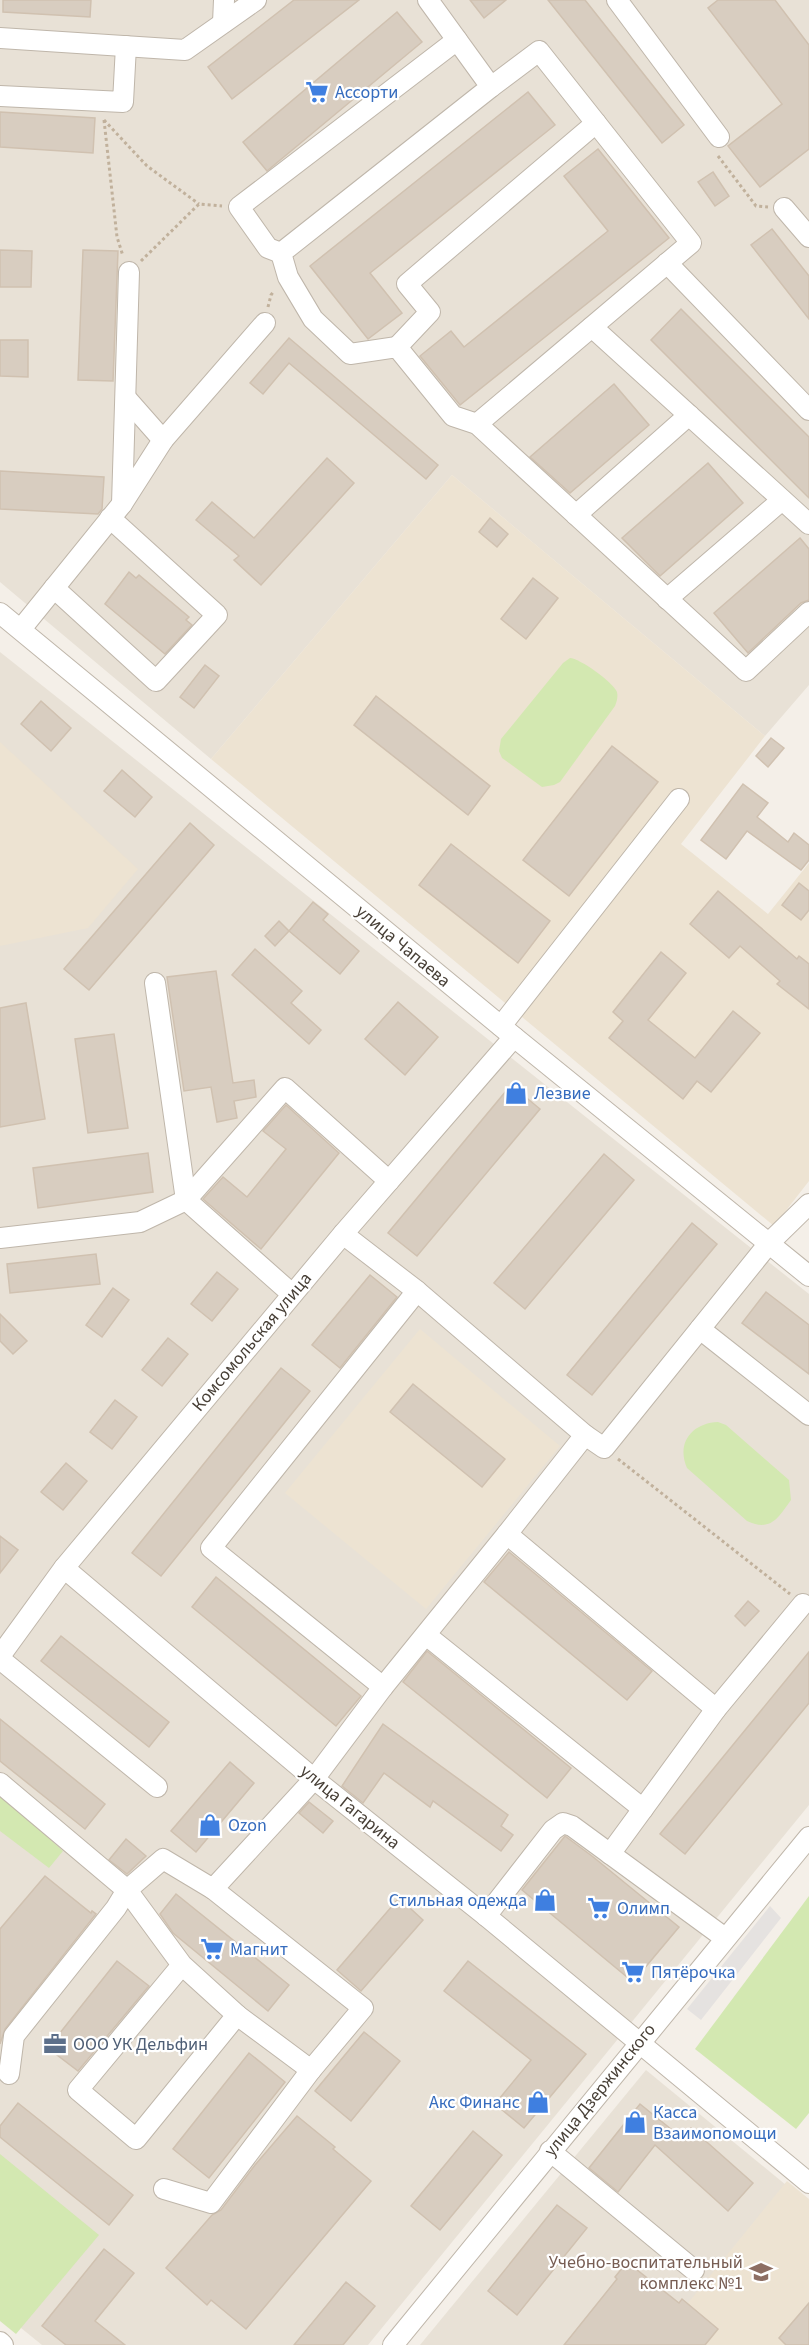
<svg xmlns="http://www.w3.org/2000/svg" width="809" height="2345" viewBox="0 0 809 2345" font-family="'Source Sans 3',sans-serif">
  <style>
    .residential { fill: #e8e1d6 }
    .education { fill: #ede3d2 }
    .green { fill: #d3e8b1 }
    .parking { fill: #e5e2e0 }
    .building { fill: #d8cdc0; stroke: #d0c1b0; stroke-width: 1.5 }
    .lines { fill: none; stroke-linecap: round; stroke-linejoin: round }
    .minor-casing { stroke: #bfb6aa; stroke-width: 22 }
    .path { stroke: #c1b19c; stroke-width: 3; stroke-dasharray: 3 3; stroke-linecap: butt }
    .minor { stroke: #fff; stroke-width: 20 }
    .labels { text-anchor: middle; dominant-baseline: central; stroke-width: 4.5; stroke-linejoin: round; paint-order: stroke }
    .shop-label { font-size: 18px; fill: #366cbe; stroke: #fff; text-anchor: start }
    .street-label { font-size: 18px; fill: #473f36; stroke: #fff }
    .service-label { font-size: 18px; fill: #4e5e75; stroke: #fff; text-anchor: start }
    .education-label { font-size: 18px; fill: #785e54; stroke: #fff; text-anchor: end }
  </style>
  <rect width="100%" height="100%" fill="#f4efe8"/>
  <!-- residential -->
  <g class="residential">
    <path d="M0 0H809V685L765 736 452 475 211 759 0 582Z"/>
    <path d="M0 652 809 1294V1805L368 2345H42L0 2311Z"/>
    <path d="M646 2070 809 2204V2345H420Z"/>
  </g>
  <!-- education -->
  <g class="education">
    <path d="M452 475 765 736 681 844 768 914 809 863V1181L774 1226 211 759Z"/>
    <path d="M0 742 138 869 88 928 0 946Z"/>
    <path d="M420 1329 560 1446 426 1609 285 1493Z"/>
    <path d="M787 2181 809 2199V2345H654Z"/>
  </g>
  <!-- green -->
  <g class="green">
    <path d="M570 658C579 658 613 682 617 692 618 697 617 701 615 706L560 782 554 785 542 787 502 758 499 751 501 739 563 663Z"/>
    <path d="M718 1422 726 1425 789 1480 791 1500C778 1518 771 1532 747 1521L687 1468C676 1443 692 1423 718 1422Z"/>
    <path d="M0 1794 63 1851 49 1868 0 1831Z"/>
    <path d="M809 1896V2113L796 2129 695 2049Z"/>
    <path d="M0 2154 99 2235 16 2334 0 2321Z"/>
  </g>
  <!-- parking -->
  <path class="parking" d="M770 1906 781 1918 701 2020 687 2009Z"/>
  <!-- building -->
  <g class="building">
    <path d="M3 0H91L90 17 3 12Z"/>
    <path d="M294 0H359L232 99 208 67Z"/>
    <path d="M470 0H506L484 18Z"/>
    <path d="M548 0H585L684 125 662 143Z"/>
    <path d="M718 0H775L809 45V149L760 187 728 146 782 104 708 8Z"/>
    <path d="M397 12 422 42 267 171 243 142Z"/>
    <path d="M528 92 555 125 370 273 402 313 368 339 310 266Z"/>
    <path d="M0 112 95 118 93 153 0 147Z"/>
    <path d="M598 149 669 238 460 405 420 356 451 331 464 347 608 231 564 176Z"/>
    <path d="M713 172 729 196 715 206 698 182Z"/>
    <path d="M772 229 809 276V319L751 245Z"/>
    <path d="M0 250 32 251 31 287H0Z"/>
    <path d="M83 250 118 251 113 381 78 380Z"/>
    <path d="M681 309 809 437V498L651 340Z"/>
    <path d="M289 338 438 465 426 479 289 363 263 394 250 383Z"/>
    <path d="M0 340H28V377L0 376Z"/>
    <path d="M614 384 649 425 570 493 530 457Z"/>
    <path d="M327 458 354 483 261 585 234 560 239 556 196 520 212 502 254 538Z"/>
    <path d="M708 463 743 503 660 576 622 538Z"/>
    <path d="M0 471 104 477 102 509 98 514 0 509Z"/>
    <path d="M490 518 508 534 497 547 479 532Z"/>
    <path d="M800 538 809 549V600L801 603 748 653 714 613Z"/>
    <path d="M129 572 136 578 139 575 189 617 186 620 192 625 165 654 105 604Z"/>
    <path d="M533 578 558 598 526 639 501 619Z"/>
    <path d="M205 665 219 676 194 708 180 697Z"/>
    <path d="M376 696 490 786 468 815 354 725Z"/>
    <path d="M41 701 71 728 51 751 21 724Z"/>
    <path d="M771 738 784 748 768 767 756 756Z"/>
    <path d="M612 746 658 782 569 896 523 860Z"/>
    <path d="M122 770 152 797 135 817 104 791Z"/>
    <path d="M743 784 768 803 757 817 788 842 794 833 809 845V860L801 870 747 831 726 859 701 840Z"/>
    <path d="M190 823 214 845 89 990 64 969Z"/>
    <path d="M451 844 550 921 518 963 419 885Z"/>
    <path d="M799 883 809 891V910L801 920 782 905Z"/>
    <path d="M718 891 797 959 799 956 809 964V1009L777 984 780 981 740 946 729 958 690 924Z"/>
    <path d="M313 902 328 914 323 920 359 951 340 974 289 931Z"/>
    <path d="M279 921 289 931 275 946 265 936Z"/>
    <path d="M255 949 302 991 291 1003 321 1030 309 1044 232 975Z"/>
    <path d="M661 952 686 973 648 1020 695 1058 733 1011 760 1033 711 1092 697 1081 683 1099 609 1038 623 1021 613 1012Z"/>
    <path d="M216 971 233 1083 254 1080 256 1097 234 1101 237 1118 217 1122 211 1087 184 1091 167 977Z"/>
    <path d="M398 1002 438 1037 405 1075 365 1039Z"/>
    <path d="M26 1003 45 1119 0 1127V1008Z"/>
    <path d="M114 1034 128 1128 88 1133 75 1039Z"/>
    <path d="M511 1085 540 1109 417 1256 388 1233Z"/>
    <path d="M286 1105 339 1153 261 1249 203 1199 223 1177 247 1197 286 1149 263 1131Z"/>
    <path d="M148 1153 153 1192 38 1208 33 1168Z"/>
    <path d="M604 1154 634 1180 525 1309 494 1283Z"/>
    <path d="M692 1223 717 1244 592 1395 567 1375Z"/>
    <path d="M96 1254 100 1284 10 1293 7 1264Z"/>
    <path d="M217 1272 238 1289 212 1321 191 1304Z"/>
    <path d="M370 1275 397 1297 340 1368 312 1345Z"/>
    <path d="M113 1288 129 1300 102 1337 86 1325Z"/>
    <path d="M766 1292 809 1325V1374L742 1323Z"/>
    <path d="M0 1314 27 1341 13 1354 0 1341Z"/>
    <path d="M168 1338 188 1354 162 1386 142 1370Z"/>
    <path d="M281 1368 310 1391 161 1576 132 1553Z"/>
    <path d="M413 1384 505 1459 482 1487 390 1412Z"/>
    <path d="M115 1400 137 1417 112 1449 90 1432Z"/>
    <path d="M66 1463 87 1481 63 1510 41 1492Z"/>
    <path d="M0 1536 18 1550 0 1573Z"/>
    <path d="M509 1552 652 1671 627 1700 484 1582Z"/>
    <path d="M216 1577 361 1696 336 1726 192 1607Z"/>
    <path d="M748 1601 759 1611 745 1626 735 1616Z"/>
    <path d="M61 1636 169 1722 149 1747 41 1661Z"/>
    <path d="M427 1651 571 1768 547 1798 403 1682Z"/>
    <path d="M809 1652V1703L685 1854 660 1834Z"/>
    <path d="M0 1719 105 1804 85 1829 0 1761Z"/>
    <path d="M383 1724 508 1815 501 1826 513 1835 501 1851 433 1801 430 1807 384 1773 363 1803 342 1786Z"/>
    <path d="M230 1762 254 1783 196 1852 171 1831Z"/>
    <path d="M309 1802 333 1821 323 1833 299 1813Z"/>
    <path d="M565 1836 592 1856 679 1927 633 1982 522 1890Z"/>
    <path d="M126 1839 146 1856 127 1874 109 1860Z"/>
    <path d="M45 1876 91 1913 92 1911 96 1914 5 2029 0 2044V1929Z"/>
    <path d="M176 1894 289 1985 268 2011 173 1933 160 1914Z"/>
    <path d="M399 1898 423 1920 361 1991 337 1970Z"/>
    <path d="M117 1961 149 1986 78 2071 48 2048Z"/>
    <path d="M468 1961 586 2054 524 2128 495 2104 531 2060 444 1991Z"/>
    <path d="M364 2032 400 2061 351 2121 315 2091Z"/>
    <path d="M249 2053 285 2082 209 2178 173 2149Z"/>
    <path d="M18 2103 133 2195 109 2225 0 2137V2126Z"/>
    <path d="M640 2104 682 2138 691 2128 753 2183 728 2211 655 2145 618 2192 589 2168Z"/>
    <path d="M297 2116 335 2147 333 2149 371 2181 246 2329 211 2300 207 2305 166 2268 212 2215 221 2210 255 2165Z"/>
    <path d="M473 2131 502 2155 440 2230 411 2206Z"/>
    <path d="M557 2205 587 2228 517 2315 488 2291Z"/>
    <path d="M104 2249 134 2273 95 2321 125 2345H66L42 2326Z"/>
    <path d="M627 2262 679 2303 682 2299 718 2329 705 2345H564L617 2279 615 2277Z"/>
    <path d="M346 2282 375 2306 343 2345H294Z"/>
    <path d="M809 2303V2345H786L779 2338Z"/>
  </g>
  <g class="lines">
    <!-- minor casing -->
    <g class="minor-casing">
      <g id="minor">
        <path d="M428 0 491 87 281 253 288 277 313 319 350 354 397 347 453 416 477 424 746 671 809 612"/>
        <path d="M617 0 719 137"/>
        <path d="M223 23 224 0"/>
        <path d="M0 38 185 50 256 0"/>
        <path d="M0 96 123 102 126 46"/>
        <path d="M784 208 809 237"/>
        <path d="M281 253 268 248 239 207 457 40"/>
        <path d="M667 263 809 410"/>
        <path d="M592 327 809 524"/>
        <path d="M397 347 430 312 407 284 596 123"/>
        <path d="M126 398 163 440"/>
        <path d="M477 424 691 243 539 51 491 87"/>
        <path d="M122 504 129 272"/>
        <path d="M576 515 689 415"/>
        <path d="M54 588 156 681 217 615 110 518"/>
        <path d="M667 599 782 500"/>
        <path d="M0 613 514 1037 809 1276"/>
        <path d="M21 629 122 504 163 440 265 323"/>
        <path d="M501 1026 679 799"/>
        <path d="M343 1234 417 1291 585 1435 604 1448 770 1242 809 1204"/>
        <path d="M0 1238 140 1222 186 1200 155 983"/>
        <path d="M292 1294 186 1200 285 1088 389 1181"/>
        <path d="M700 1329 809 1415"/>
        <path d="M507 1534 585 1435"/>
        <path d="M64 1568 314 1779 486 1916 809 2183"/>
        <path d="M426 1635 643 1809"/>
        <path d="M0 1656 64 1568 343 1234 514 1037"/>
        <path d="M0 1659 157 1787"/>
        <path d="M383 1687 211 1548 417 1291"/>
        <path d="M0 1783 127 1890 182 1965 237 2015 136 2139 78 2090 182 1965"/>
        <path d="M610 1854 716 1709 803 1604"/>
        <path d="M213 1889 363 2008 311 2070 237 2015"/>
        <path d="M486 1916 553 1830 563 1823 572 1826 725 1938"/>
        <path d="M9 2074 14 2036 116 1908 127 1890 163 1859 213 1889 314 1779 383 1687 507 1534 716 1709"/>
        <path d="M550 2151 694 2270"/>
        <path d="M164 2189 211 2203 311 2070"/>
        <path d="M0 2342 3 2345"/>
        <path d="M393 2345 809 1837"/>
      </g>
    </g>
    <!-- path -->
    <g class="path">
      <path d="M104 120 117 237 123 256"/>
      <path d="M104 120 147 166 199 204"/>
      <path d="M718 156 756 206 768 207"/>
      <path d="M141 261 199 204 222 206"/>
      <path d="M268 307 271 295 274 291"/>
      <path d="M618 1459 790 1594"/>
    </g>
    <!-- minor -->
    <use href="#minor" class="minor"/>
  </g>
  <!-- icons -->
  <defs>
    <g id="supermarket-bare" transform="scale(1.8)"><path d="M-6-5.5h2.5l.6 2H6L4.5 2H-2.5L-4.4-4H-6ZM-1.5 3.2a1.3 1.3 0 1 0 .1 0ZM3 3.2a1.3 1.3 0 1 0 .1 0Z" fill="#3f7fe0" stroke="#fff" stroke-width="2.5" paint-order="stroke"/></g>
    <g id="shop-bare" transform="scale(1.8)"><path d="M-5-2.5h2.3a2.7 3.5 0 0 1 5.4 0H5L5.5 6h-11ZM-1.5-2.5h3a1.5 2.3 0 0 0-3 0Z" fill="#3f7fe0" stroke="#fff" stroke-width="2.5" paint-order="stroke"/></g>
    <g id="office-bare" transform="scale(1.8)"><path d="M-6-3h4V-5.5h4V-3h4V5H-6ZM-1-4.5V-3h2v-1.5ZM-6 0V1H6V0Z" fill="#5c6f8a" stroke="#fff" stroke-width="2.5" paint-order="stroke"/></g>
    <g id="school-bare" transform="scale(1.8)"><path d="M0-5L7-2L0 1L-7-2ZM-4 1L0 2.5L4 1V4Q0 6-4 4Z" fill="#8d6e63" stroke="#fff" stroke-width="2.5" paint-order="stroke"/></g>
  </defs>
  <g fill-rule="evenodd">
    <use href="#supermarket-bare" x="317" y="92"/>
    <use href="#shop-bare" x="516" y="1093"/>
    <use href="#shop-bare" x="210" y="1825"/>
    <use href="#shop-bare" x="545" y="1900"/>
    <use href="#supermarket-bare" x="599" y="1908"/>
    <use href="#supermarket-bare" x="212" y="1949"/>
    <use href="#supermarket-bare" x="633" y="1972"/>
    <use href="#office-bare" x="55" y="2044"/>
    <use href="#shop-bare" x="538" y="2102"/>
    <use href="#shop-bare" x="635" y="2122"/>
    <use href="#school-bare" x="761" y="2272"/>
  </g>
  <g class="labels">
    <!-- shop labels -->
    <g class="shop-label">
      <text x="335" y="92">Ассорти</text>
      <text x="534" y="1093">Лезвие</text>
      <text x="228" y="1825">Ozon</text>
      <text x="527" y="1900" text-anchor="end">Стильная одежда</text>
      <text x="617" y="1908">Олимп</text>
      <text x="230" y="1949">Магнит</text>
      <text x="651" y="1972">Пятёрочка</text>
      <text x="520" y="2102" text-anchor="end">Акс Финанс</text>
      <text x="653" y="2112">Касса<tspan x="653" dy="21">Взаимопомощи</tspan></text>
    </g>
    <!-- street labels -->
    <g class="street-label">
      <text transform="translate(403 946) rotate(40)">улица Чапаева</text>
      <text transform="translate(252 1342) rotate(-50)">Комсомольская улица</text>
      <text transform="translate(350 1807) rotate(39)">улица Гагарина</text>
      <text transform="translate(600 2090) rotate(-51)">улица Дзержинского</text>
    </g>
    <!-- service labels -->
    <g class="service-label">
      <text x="73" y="2044">ООО УК Дельфин</text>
    </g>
    <!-- education labels -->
    <g class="education-label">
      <text x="743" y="2262">Учебно-воспитательный<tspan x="743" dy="21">комплекс №1</tspan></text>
    </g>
  </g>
</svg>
